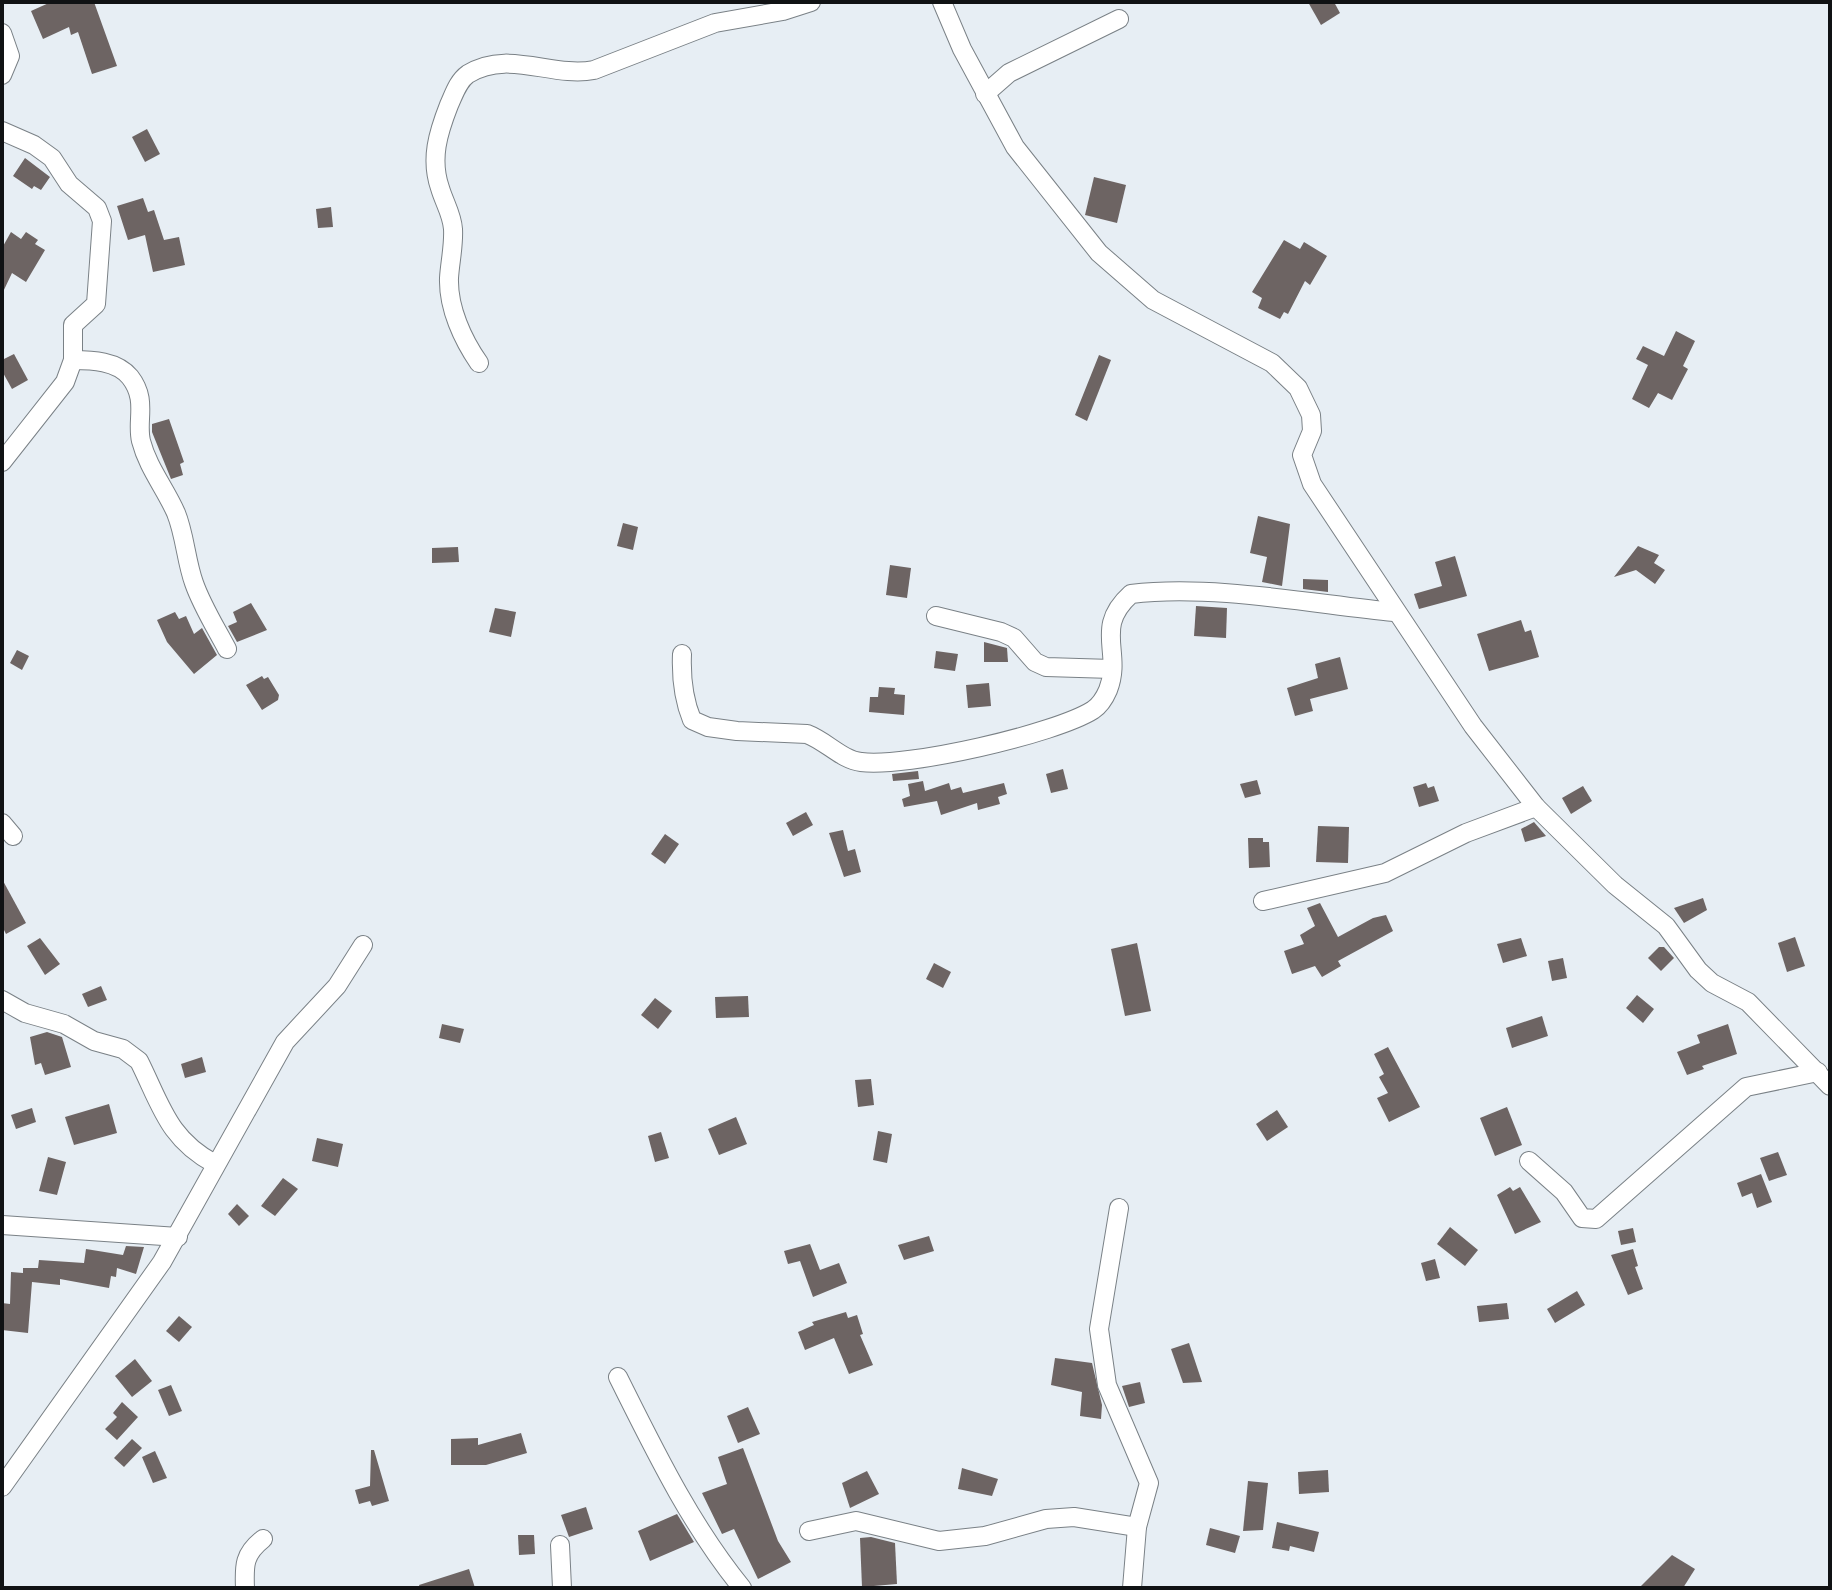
<svg xmlns="http://www.w3.org/2000/svg" width="1832" height="1590" viewBox="0 0 1832 1590" font-family="'Space Grotesk',sans-serif">
  <style>
    .building { fill: #6d6463 }
    .lines { fill: none; stroke-linecap: round; stroke-linejoin: round }
    .street-casing { stroke: #7a8186; stroke-width: 20 }
    .street { stroke: #fff; stroke-width: 18 }
  </style>
  <rect width="100%" height="100%" fill="#e7eef4"/>
  <!-- building -->
  <g class="building">
    <path d="M51 2H94L117 66 92 74 78 32 71 35 69 27 43 39 31 11Z"/>
    <path d="M1308 2H1334L1340 13 1321 25Z"/>
    <path d="M147 129 160 154 145 162 132 137Z"/>
    <path d="M25 158 50 177 41 190 34 186 32 189 13 176Z"/>
    <path d="M1094 177 1126 185 1117 223 1085 215Z"/>
    <path d="M143 198 148 212 154 210 164 240 179 237 185 265 153 272 145 235 128 240 117 206Z"/>
    <path d="M331 207 333 227 318 228 316 209Z"/>
    <path d="M11 232 21 239 26 232 38 240 35 244 45 250 26 282 12 273 2 294V248Z"/>
    <path d="M1284 240 1300 249 1304 242 1327 256 1310 285 1305 281 1288 314 1284 312 1280 319 1258 308 1262 298 1252 292Z"/>
    <path d="M1676 331 1695 341 1683 366 1688 369 1672 400 1658 393 1649 408 1632 399 1648 365 1636 359 1643 346 1664 356Z"/>
    <path d="M14 354 28 380 12 389 2 371V360Z"/>
    <path d="M1099 355 1111 360 1087 421 1075 415Z"/>
    <path d="M169 419 184 462 180 464 183 475 171 479 152 432V424Z"/>
    <path d="M1258 516 1290 524 1282 586 1262 582 1267 557 1250 553Z"/>
    <path d="M623 523 638 527 633 550 617 546Z"/>
    <path d="M1638 546 1659 555 1654 563 1665 570 1655 584 1636 570 1614 577Z"/>
    <path d="M458 547 459 562 432 563V548Z"/>
    <path d="M1455 556 1467 596 1419 609 1414 594 1442 586 1435 562Z"/>
    <path d="M890 565 911 568 907 598 886 595Z"/>
    <path d="M1303 579 1328 580V592L1303 589Z"/>
    <path d="M251 603 267 630 237 642 228 626 237 622 233 612Z"/>
    <path d="M1196 606 1227 608 1226 638 1194 636Z"/>
    <path d="M495 608 516 612 511 637 489 632Z"/>
    <path d="M175 612 179 619 186 616 194 634 202 628 217 655 194 674 167 642 157 620Z"/>
    <path d="M1521 620 1525 632 1531 630 1539 657 1489 671 1477 634Z"/>
    <path d="M984 642 1007 648 1008 662H984Z"/>
    <path d="M17 650 29 656 22 670 10 663Z"/>
    <path d="M936 651 958 654 955 671 934 668Z"/>
    <path d="M1340 657 1348 689 1310 699 1313 711 1295 716 1287 688 1318 678 1315 664Z"/>
    <path d="M262 676 264 679 268 677 279 695 278 700 262 710 246 685Z"/>
    <path d="M989 683 991 706 968 708 966 685Z"/>
    <path d="M879 687 895 688 894 694 905 695 904 715 869 712 870 697H878Z"/>
    <path d="M1063 769 1068 789 1051 793 1046 774Z"/>
    <path d="M918 771 919 779 893 781 892 774Z"/>
    <path d="M1257 780 1261 794 1245 798 1240 784Z"/>
    <path d="M923 781 925 791 949 783 951 790 961 787 963 793 1004 783 1007 794 998 797 1000 804 978 810 977 803 941 815 937 801 904 807 902 799 910 796 908 784Z"/>
    <path d="M1426 783 1428 788 1434 786 1439 801 1419 807 1413 787Z"/>
    <path d="M1583 786 1592 801 1571 814 1562 798Z"/>
    <path d="M806 812 813 825 793 836 786 823Z"/>
    <path d="M1534 822 1546 836 1525 842 1521 829Z"/>
    <path d="M1318 826 1349 827 1348 863 1316 862Z"/>
    <path d="M843 830 848 851 855 849 861 872 844 877 829 833Z"/>
    <path d="M665 834 679 844 665 864 651 854Z"/>
    <path d="M1248 838H1263V842H1269L1270 867 1249 868Z"/>
    <path d="M2 879 26 923 6 934 2 926Z"/>
    <path d="M1703 898 1707 910 1684 923 1674 908Z"/>
    <path d="M1320 903 1338 937 1373 918 1386 915 1393 931 1338 961 1341 966 1322 977 1315 966 1292 974 1284 951 1304 944 1300 935 1315 926 1307 908Z"/>
    <path d="M1795 937 1805 966 1787 972 1778 943Z"/>
    <path d="M40 938 60 964 45 975 27 946Z"/>
    <path d="M1521 938 1527 956 1503 963 1497 944Z"/>
    <path d="M1137 943 1151 1011 1125 1016 1111 949Z"/>
    <path d="M1659 947H1664L1674 958 1661 971 1648 958Z"/>
    <path d="M1563 958 1567 978 1552 981 1548 961Z"/>
    <path d="M934 963 951 972 943 988 926 979Z"/>
    <path d="M101 986 107 1000 88 1007 82 994Z"/>
    <path d="M1637 995 1654 1009 1643 1023 1626 1008Z"/>
    <path d="M748 996 749 1017 716 1018 715 997Z"/>
    <path d="M655 998 672 1011 658 1029 641 1015Z"/>
    <path d="M1542 1016 1548 1036 1512 1048 1506 1028Z"/>
    <path d="M442 1024 464 1029 460 1043 439 1038Z"/>
    <path d="M1728 1024 1737 1054 1702 1066 1704 1069 1687 1075 1677 1052 1700 1043 1697 1035Z"/>
    <path d="M47 1032 62 1037 71 1067 45 1075 41 1063 35 1065 30 1037Z"/>
    <path d="M1388 1047 1420 1107 1389 1122 1377 1098 1388 1093 1379 1077 1384 1074 1374 1054Z"/>
    <path d="M202 1057 206 1072 185 1078 181 1064Z"/>
    <path d="M871 1079 874 1105 858 1107 855 1080Z"/>
    <path d="M109 1104 117 1133 74 1145 65 1117Z"/>
    <path d="M1507 1107 1522 1145 1495 1156 1480 1118Z"/>
    <path d="M32 1108 36 1122 16 1129 11 1115Z"/>
    <path d="M1277 1110 1288 1127 1267 1141 1256 1124Z"/>
    <path d="M736 1117 747 1144 719 1155 708 1129Z"/>
    <path d="M878 1131 892 1134 887 1163 873 1160Z"/>
    <path d="M661 1132 669 1158 655 1162 648 1136Z"/>
    <path d="M317 1138 343 1144 338 1167 312 1161Z"/>
    <path d="M1778 1152 1787 1175 1769 1181 1760 1158Z"/>
    <path d="M48 1157 66 1162 57 1195 39 1191Z"/>
    <path d="M1761 1174 1772 1202 1757 1208 1752 1193 1742 1197 1737 1183Z"/>
    <path d="M283 1178 298 1189 275 1216 261 1206Z"/>
    <path d="M1510 1187 1513 1191 1520 1187 1541 1222 1515 1234 1497 1195Z"/>
    <path d="M237 1204 249 1216 239 1226 228 1214Z"/>
    <path d="M1450 1227 1478 1250 1465 1266 1437 1244Z"/>
    <path d="M1633 1228 1636 1242 1621 1245 1618 1231Z"/>
    <path d="M929 1236 934 1251 904 1260 898 1245Z"/>
    <path d="M810 1244 820 1270 839 1263 847 1283 813 1297 800 1261 788 1264 784 1251Z"/>
    <path d="M126 1246 144 1247 136 1274 117 1268 116 1277 111 1276 109 1288 60 1279V1285L32 1282 28 1333 2 1330V1303L10 1304 11 1272 23 1273V1268H38L39 1260 84 1263 86 1249 123 1255Z"/>
    <path d="M1633 1249 1638 1266 1635 1267 1643 1289 1628 1295 1611 1255Z"/>
    <path d="M1435 1259 1440 1278 1426 1281 1421 1263Z"/>
    <path d="M1577 1291 1585 1305 1555 1323 1547 1309Z"/>
    <path d="M1507 1303 1509 1319 1479 1322 1477 1306Z"/>
    <path d="M846 1312 848 1318 857 1315 863 1334 860 1335 873 1365 849 1374 834 1338 805 1350 798 1332 814 1325 812 1322Z"/>
    <path d="M179 1316 192 1327 179 1342 166 1331Z"/>
    <path d="M1189 1343 1202 1382 1183 1383 1171 1349Z"/>
    <path d="M1055 1358 1092 1363 1102 1405 1101 1419 1080 1416 1082 1392 1051 1385Z"/>
    <path d="M135 1359 152 1381 132 1397 115 1376Z"/>
    <path d="M1140 1382 1145 1403 1129 1407 1122 1386Z"/>
    <path d="M171 1385 182 1411 169 1416 158 1390Z"/>
    <path d="M122 1402 138 1417 117 1440 105 1429 117 1417 113 1413Z"/>
    <path d="M748 1407 760 1434 738 1443 727 1416Z"/>
    <path d="M521 1433 527 1453 486 1465H451V1439L478 1438V1445Z"/>
    <path d="M132 1439 142 1448 124 1467 114 1458Z"/>
    <path d="M743 1448 778 1541 791 1562 758 1579 734 1529 722 1534 702 1493 727 1484 718 1457Z"/>
    <path d="M371 1450H374L389 1501 372 1506 370 1501 359 1504 355 1490 370 1486Z"/>
    <path d="M155 1451 167 1478 153 1483 142 1457Z"/>
    <path d="M962 1468 998 1479 992 1496 958 1489Z"/>
    <path d="M1328 1470 1329 1492 1299 1494 1298 1472Z"/>
    <path d="M867 1471 879 1494 850 1508 842 1483Z"/>
    <path d="M1248 1481 1268 1483 1263 1530 1243 1531Z"/>
    <path d="M586 1507 593 1529 569 1537 561 1515Z"/>
    <path d="M677 1514 694 1542 650 1561 638 1531Z"/>
    <path d="M1277 1522 1319 1532 1314 1552 1290 1546 1289 1551 1272 1548Z"/>
    <path d="M1210 1528 1240 1536 1235 1553 1206 1545Z"/>
    <path d="M518 1535H534L535 1554 519 1555Z"/>
    <path d="M871 1537 895 1543 897 1584 862 1587 860 1538Z"/>
    <path d="M1672 1555 1695 1569 1683 1588H1639Z"/>
    <path d="M469 1569 475 1588H420L419 1585Z"/>
  </g>
  <g class="lines">
    <!-- street casing -->
    <g class="street-casing">
      <g id="street">
        <path d="M942 2 962 49 1015 147 1099 253 1153 300 1272 363 1298 388 1311 415 1312 431 1302 455 1312 484 1473 726 1536 807 1615 885 1666 926 1698 970 1712 983 1748 1002 1830 1086"/>
        <path d="M2 33 10 56 2 75"/>
        <path d="M985 94 1009 73 1119 19"/>
        <path d="M2 131 34 145 52 158 69 184 97 208 102 221 96 304 73 325V360L65 382 2 462"/>
        <path d="M73 360C92 360 117 361 130 377 148 400 136 420 141 441 148 468 165 488 176 513 185 535 186 561 194 583 202 606 216 628 227 649"/>
        <path d="M479 363C463 340 448 308 449 278 450 262 454 245 453 229 452 214 444 202 440 188 430 159 438 133 449 105 454 94 458 81 468 74 508 49 552 78 594 70L715 23 783 11 811 2"/>
        <path d="M936 616 1001 632 1014 638 1035 662 1046 667 1112 669"/>
        <path d="M682 654C681 678 683 698 692 720L708 727 737 731 807 734C826 741 842 760 861 762 906 768 1055 734 1093 710 1099 706 1105 697 1108 690 1123 652 1093 628 1131 594 1211 584 1313 604 1394 612"/>
        <path d="M2 823 13 836"/>
        <path d="M1263 901 1385 873 1466 833 1536 807"/>
        <path d="M2 1000 25 1013 64 1024 94 1041 123 1049 139 1061C161 1105 168 1139 215 1164"/>
        <path d="M1529 1161 1564 1192 1582 1218 1596 1219 1746 1087 1818 1072"/>
        <path d="M1119 1208 1099 1329 1107 1385 1149 1483 1137 1527 1132 1588"/>
        <path d="M2 1225 178 1237"/>
        <path d="M618 1377C655 1451 690 1524 742 1588"/>
        <path d="M2 1487 162 1262 285 1042 337 986 363 945"/>
        <path d="M809 1531 856 1521 939 1541 985 1536 1046 1519 1074 1517 1137 1527"/>
        <path d="M560 1545 562 1588"/>
        <path d="M245 1588C244 1565 244 1554 263 1539"/>
      </g>
    </g>
    <!-- street -->
    <use href="#street" class="street"/>
  </g>
  <!-- border -->
  <rect width="1832" height="1590" fill="none" stroke="#101214" stroke-width="8"/>
</svg>
